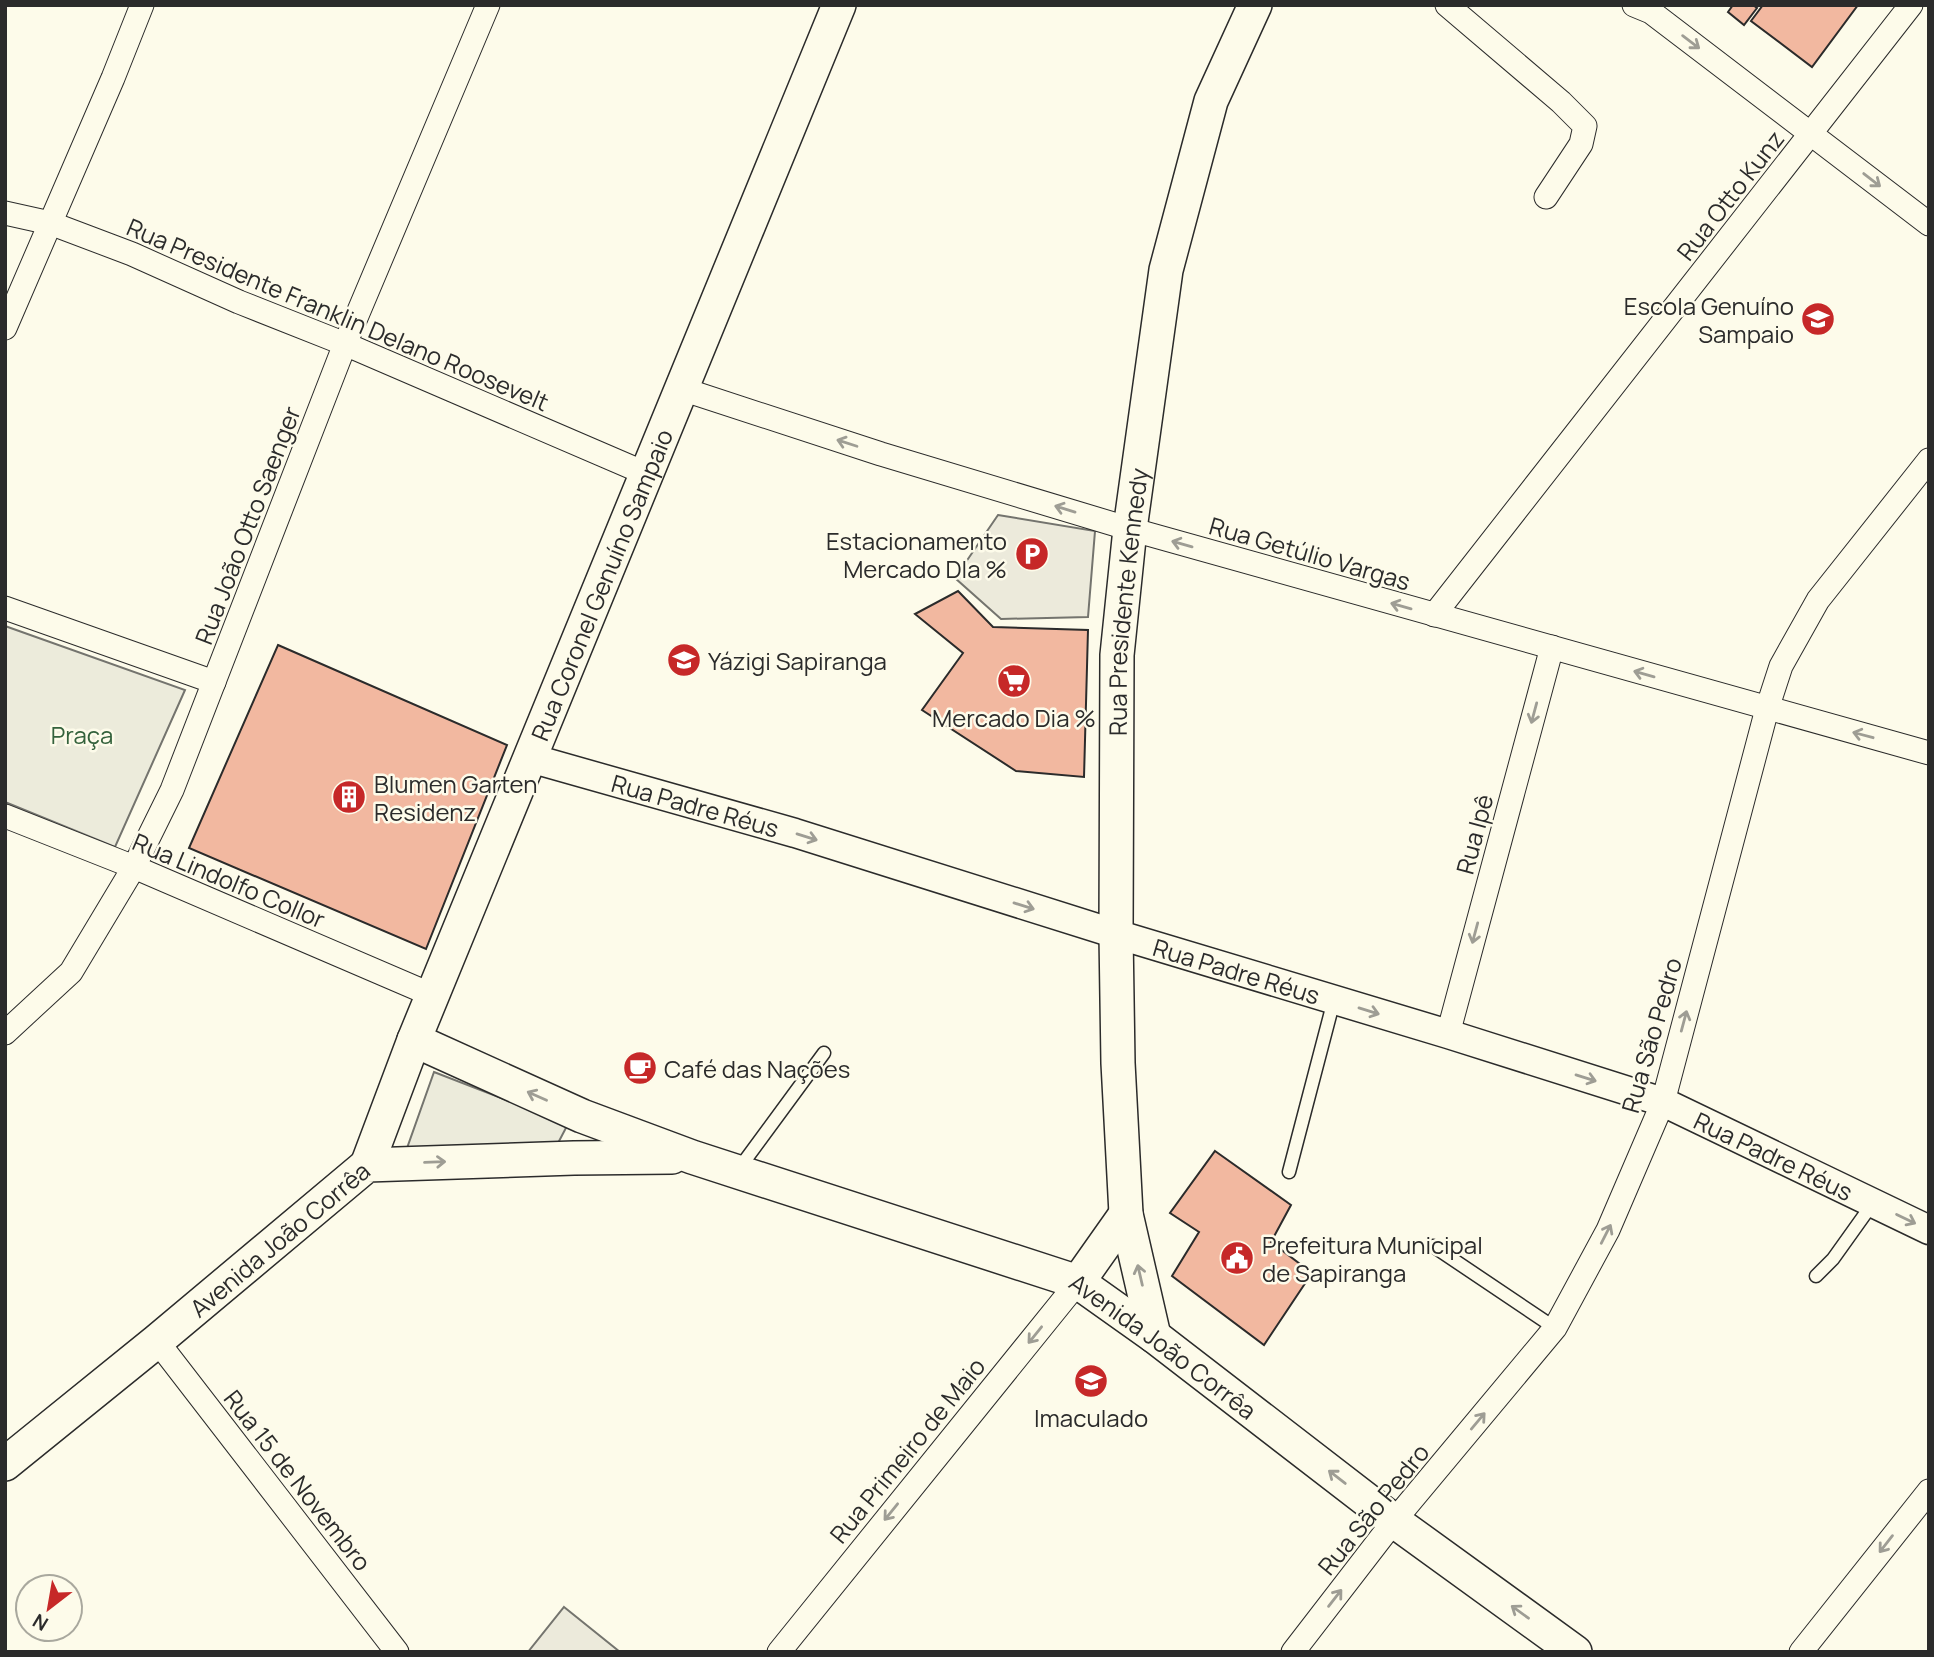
<svg xmlns="http://www.w3.org/2000/svg" width="1934" height="1657" viewBox="0 0 1934 1657" font-family="Manrope,sans-serif">
  <style>
    .green { fill: #ecebdb; stroke: #74746e; stroke-width: 2 }
    .parking { fill: #eceadb; stroke: #74746e; stroke-width: 2 }
    .building { fill: #f2b8a0; stroke: #2b2b2b; stroke-width: 2 }
    .lines { fill: none; stroke-linecap: round; stroke-linejoin: round }
    .service-casing { stroke: #2b2b2b; stroke-width: 15 }
    .minor-casing { stroke: #2b2b2b; stroke-width: 25 }
    .tertiary-casing { stroke: #2b2b2b; stroke-width: 31 }
    .secondary-casing { stroke: #2b2b2b; stroke-width: 36 }
    .service { stroke: #fdfbea; stroke-width: 12 }
    .minor { stroke: #fdfbea; stroke-width: 23 }
    .tertiary { stroke: #fdfbea; stroke-width: 28 }
    .secondary { stroke: #fdfbea; stroke-width: 33 }
    .oneway { stroke: #9e9d94 }
    .labels { text-anchor: middle; dominant-baseline: central; stroke-width: 5; stroke-linejoin: round; paint-order: stroke }
    .street-label { font-size: 24px; fill: #2b2b2b; stroke: #fdfbea }
    .poi-label { font-size: 24px; fill: #2b2b2b; stroke: #fdfbea; text-anchor: start }
    .park-label { font-size: 24px; fill: #34623c; stroke: #fdfbea }
  </style>
  <rect width="100%" height="100%" fill="#fdfbea"/>
  <!-- green -->
  <g class="green">
    <path d="M5 626 185 690 115 847 5 802Z"/>
    <path d="M434 1072 568 1124 557 1145 406 1151Z"/>
  </g>
  <!-- parking -->
  <g class="parking">
    <path d="M998 515 1095 531 1088 617 1001 619 955 578Z"/>
    <path d="M564 1607 620 1652H528Z"/>
  </g>
  <!-- building -->
  <g class="building">
    <path d="M1733 5H1753L1757 8 1744 25 1728 12Z"/>
    <path d="M1763 5H1858L1812 67 1751 21Z"/>
    <path d="M958 591 993 627 1088 630 1084 777 1016 771 922 710 963 653 915 614Z"/>
    <path d="M278 645 507 745 426 949 189 848Z"/>
    <path d="M1215 1151 1291 1205 1271 1242 1312 1273 1264 1345 1172 1276 1199 1232 1170 1213Z"/>
  </g>
  <g class="lines">
    <!-- service casing -->
    <g class="service-casing">
      <g id="service">
        <path d="M738 1170 824 1053"/>
        <path d="M1289 1172 1334 1000"/>
        <path d="M1433 1246 1555 1328"/>
        <path d="M1816 1276 1833 1259 1873 1203"/>
      </g>
    </g>
    <!-- minor casing -->
    <g class="minor-casing">
      <g id="minor">
        <path d="M1447 5 1561 102 1585 126 1581 144 1546 197"/>
        <path d="M1634 5 1651 12 1929 224"/>
        <path d="M5 213 50 223 132 254 239 302 345 344 647 474"/>
        <path d="M5 328 113 78 142 5"/>
        <path d="M682 389 881 454 1130 529 1929 753"/>
        <path d="M5 608 214 682"/>
        <path d="M1434 615 1911 5"/>
        <path d="M5 816 134 867 432 995"/>
        <path d="M5 1033 71 972 134 867 172 790 345 344 488 5"/>
        <path d="M1448 1034 1552 647"/>
        <path d="M157 1341 397 1652"/>
        <path d="M779 1652 1078 1282"/>
        <path d="M1293 1652 1394 1521 1555 1328 1608 1230 1663 1102 1767 709 1781 666 1818 600 1929 460"/>
        <path d="M1801 1652 1929 1491"/>
      </g>
    </g>
    <!-- tertiary casing -->
    <g class="tertiary-casing">
      <g id="tertiary">
        <path id="s1" d="M530 758 795 833 1116 934 1448 1034 1663 1102 1929 1230"/>
      </g>
    </g>
    <!-- secondary casing -->
    <g class="secondary-casing">
      <g id="secondary">
        <path id="s2" d="M414 1040 582 1116 692 1157 1078 1282 1154 1336 1394 1521 1575 1652"/>
        <path id="s3" d="M367 1165 414 1040 839 5"/>
        <path d="M1078 1282 1126 1214"/>
        <path id="s4" d="M1154 1336 1126 1214 1118 1063 1116 934 1117 655 1130 529 1166 270 1211 101 1255 5"/>
        <path id="s5" d="M5 1464 157 1341 367 1165 574 1158 672 1157"/>
      </g>
    </g>
    <!-- service -->
    <use href="#service" class="service"/>
    <!-- minor -->
    <use href="#minor" class="minor"/>
    <!-- tertiary -->
    <use href="#tertiary" class="tertiary"/>
    <!-- secondary -->
    <use href="#secondary" class="secondary"/>
  </g>
  <!-- one-way arrows -->
  <defs><path id="oneway-shaft" d="M-6 0H5M1.5-3L5.5 0L1.5 3" fill="none" stroke-width="1.6" stroke-linecap="round" stroke-linejoin="round" transform="scale(1.75)"/></defs>
  <g class="oneway">
    <use href="#oneway-shaft" transform="translate(1691 42) rotate(37)"/>
    <use href="#oneway-shaft" transform="translate(1872 180) rotate(38)"/>
    <use href="#oneway-shaft" transform="translate(847 443) rotate(-162)"/>
    <use href="#oneway-shaft" transform="translate(1065 509) rotate(-163)"/>
    <use href="#oneway-shaft" transform="translate(1182 544) rotate(-164)"/>
    <use href="#oneway-shaft" transform="translate(1401 606) rotate(-164)"/>
    <use href="#oneway-shaft" transform="translate(1644 674) rotate(-164)"/>
    <use href="#oneway-shaft" transform="translate(1534 713) rotate(105)"/>
    <use href="#oneway-shaft" transform="translate(1863 735) rotate(-165)"/>
    <use href="#oneway-shaft" transform="translate(807 837) rotate(17)"/>
    <use href="#oneway-shaft" transform="translate(1024 906) rotate(17)"/>
    <use href="#oneway-shaft" transform="translate(1475 933) rotate(105)"/>
    <use href="#oneway-shaft" transform="translate(1369 1011) rotate(17)"/>
    <use href="#oneway-shaft" transform="translate(1684 1021) rotate(-75)"/>
    <use href="#oneway-shaft" transform="translate(1586 1078) rotate(17)"/>
    <use href="#oneway-shaft" transform="translate(537 1096) rotate(-156)"/>
    <use href="#oneway-shaft" transform="translate(435 1162) rotate(-2)"/>
    <use href="#oneway-shaft" transform="translate(1906 1219) rotate(26)"/>
    <use href="#oneway-shaft" transform="translate(1606 1234) rotate(-63)"/>
    <use href="#oneway-shaft" transform="translate(1140 1275) rotate(-103)"/>
    <use href="#oneway-shaft" transform="translate(1035 1335) rotate(129)"/>
    <use href="#oneway-shaft" transform="translate(1478 1421) rotate(-50)"/>
    <use href="#oneway-shaft" transform="translate(1337 1477) rotate(-142)"/>
    <use href="#oneway-shaft" transform="translate(891 1512) rotate(129)"/>
    <use href="#oneway-shaft" transform="translate(1886 1544) rotate(128)"/>
    <use href="#oneway-shaft" transform="translate(1335 1598) rotate(-52)"/>
    <use href="#oneway-shaft" transform="translate(1520 1612) rotate(-144)"/>
  </g>
  <!-- icons -->
  <defs>
    <g id="school-disc" transform="scale(1.75)"><circle r="9.5" fill="#c62828" stroke="#fdfbea"/><path d="M0-5L7-2L0 1L-7-2ZM-4 1L0 2.5L4 1V4Q0 6-4 4Z" fill="#fff"/></g>
    <g id="parking-disc" transform="scale(1.75)"><circle r="9.5" fill="#c62828" stroke="#fdfbea"/><path d="M-3.5-5.5H1a3.5 3.5 0 0 1 0 7H-1V5.5H-3.5ZM-1-3.4V-.6H.8a1.4 1.4 0 0 0 0-2.8Z" fill="#fff"/></g>
    <g id="supermarket-disc" transform="scale(1.75)"><circle r="9.5" fill="#c62828" stroke="#fdfbea"/><path d="M-6-5.5h2.5l.6 2H6L4.5 2H-2.5L-4.4-4H-6ZM-1.5 3.2a1.3 1.3 0 1 0 .1 0ZM3 3.2a1.3 1.3 0 1 0 .1 0Z" fill="#fff"/></g>
    <g id="building-disc" transform="scale(1.75)"><circle r="9.5" fill="#c62828" stroke="#fdfbea"/><path d="M-4-6H4V6H1V3H-1V6H-4ZM-2.5-4.3h1.7v1.8h-1.7ZM.8-4.3h1.7v1.8H.8ZM-2.5-1h1.7V.8h-1.7ZM.8-1h1.7V.8H.8Z" fill="#fff"/></g>
    <g id="cafe-disc" transform="scale(1.75)"><circle r="9.5" fill="#c62828" stroke="#fdfbea"/><path d="M-5.5-4.5H6V0H3Q3 3.5 0 3.5H-2.5Q-5.5 3.5-5.5 0ZM3-3.2v2h1.7v-2ZM-6 4.5H4V6H-6Z" fill="#fff"/></g>
    <g id="civic-disc" transform="scale(1.75)"><circle r="9.5" fill="#c62828" stroke="#fdfbea"/><path d="M-.6-6.5H3V-4.5H.6V-3L4-1V1h2V6H-6V1h2V-1L-.6-3ZM-1.2 2.5V6h2.4V2.5Z" fill="#fff"/></g>
  </defs>
  <g fill-rule="evenodd">
    <use href="#school-disc" x="1818" y="319"/>
    <use href="#parking-disc" x="1032" y="554"/>
    <use href="#school-disc" x="684" y="660"/>
    <use href="#supermarket-disc" x="1014" y="681"/>
    <use href="#building-disc" x="349" y="797"/>
    <use href="#cafe-disc" x="640" y="1068"/>
    <use href="#civic-disc" x="1237" y="1258"/>
    <use href="#school-disc" x="1091" y="1381"/>
  </g>
  <g class="labels">
    <!-- street labels -->
    <g class="street-label">
      <text transform="translate(1730 195) rotate(-52)">Rua Otto Kunz</text>
      <text transform="translate(338 314) rotate(23)">Rua Presidente Franklin Delano Roosevelt</text>
      <text transform="translate(247 525) rotate(-69)">Rua João Otto Saenger</text>
      <text transform="translate(1310 553) rotate(16)">Rua Getúlio Vargas</text>
      <text stroke="none"><textPath href="#s3" startOffset="626">Rua Coronel Genuíno Sampaio</textPath></text>
      <text stroke="none"><textPath href="#s4" startOffset="738">Rua Presidente Kennedy</textPath></text>
      <text stroke="none"><textPath href="#s1" startOffset="172">Rua Padre Réus</textPath></text>
      <text transform="translate(1474 834) rotate(-75)">Rua Ipê</text>
      <text transform="translate(229 880) rotate(23)">Rua Lindolfo Collor</text>
      <text stroke="none"><textPath href="#s1" startOffset="738">Rua Padre Réus</textPath></text>
      <text transform="translate(1651 1035) rotate(-74)">Rua São Pedro</text>
      <text stroke="none"><textPath href="#s1" startOffset="1307">Rua Padre Réus</textPath></text>
      <text stroke="none"><textPath href="#s5" startOffset="355">Avenida João Corrêa</textPath></text>
      <text stroke="none"><textPath href="#s2" startOffset="814">Avenida João Corrêa</textPath></text>
      <text transform="translate(907 1450) rotate(-51)">Rua Primeiro de Maio</text>
      <text transform="translate(298 1480) rotate(52)">Rua 15 de Novembro</text>
      <text transform="translate(1373 1509) rotate(-51)">Rua São Pedro</text>
    </g>
    <!-- poi labels -->
    <g class="poi-label">
      <text x="1794" y="305" text-anchor="end">Escola Genuíno<tspan x="1794" dy="28">Sampaio</tspan></text>
      <text x="1007" y="540" text-anchor="end">Estacionamento<tspan x="1007" dy="28">Mercado DIa %</tspan></text>
      <text x="708" y="660">Yázigi Sapiranga</text>
      <text x="1014" y="717" text-anchor="middle">Mercado Dia %</text>
      <text x="374" y="783">Blumen Garten<tspan x="374" dy="28">Residenz</tspan></text>
      <text x="664" y="1068">Café das Nações</text>
      <text x="1262" y="1244">Prefeitura Municipal<tspan x="1262" dy="28">de Sapiranga</tspan></text>
      <text x="1091" y="1417" text-anchor="middle">Imaculado</text>
    </g>
    <!-- park labels -->
    <g class="park-label">
      <text x="82" y="734">Praça</text>
    </g>
  </g>
  <!-- border -->
  <rect width="1934" height="1657" fill="none" stroke="#2b2b2b" stroke-width="14"/>
  <!-- north arrow -->
  <g transform="translate(49 1608) rotate(211)"><circle r="33" fill="#fdfbea" stroke="#a9a89e" stroke-width="2"/>
  <path d="M0-5L12 26L0 18L-12 26Z" fill="#c62828"/>
  <text y="-10" font-size="19" font-weight="bold" text-anchor="middle" fill="#2b2b2b">N</text>
  </g>
</svg>
